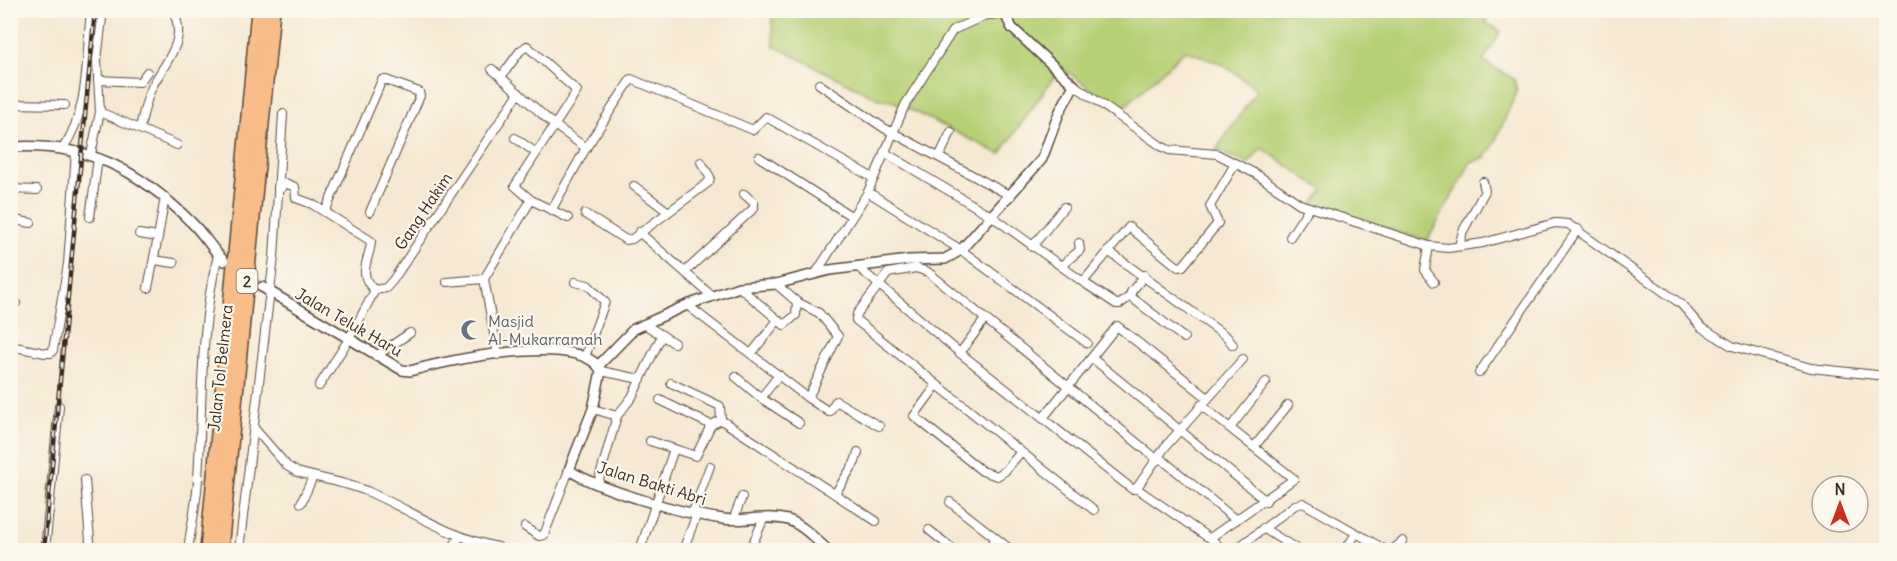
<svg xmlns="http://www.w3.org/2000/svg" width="1897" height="561" viewBox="0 0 1897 561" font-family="Delius,sans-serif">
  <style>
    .green { fill: #b6d075; stroke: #787d4a; stroke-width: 1.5 }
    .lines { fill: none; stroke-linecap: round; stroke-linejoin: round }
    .tertiary-tunnel { stroke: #d1c2ae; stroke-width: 9; stroke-dasharray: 9 4.5; stroke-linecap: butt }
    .minor-casing { stroke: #574639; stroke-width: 10 }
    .tertiary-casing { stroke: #574639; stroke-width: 12 }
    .motorway-casing { stroke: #574639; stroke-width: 18 }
    .minor { stroke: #fff; stroke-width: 8 }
    .tertiary { stroke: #fff; stroke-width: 9 }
    .motorway { stroke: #f8bd88; stroke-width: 15 }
    .rail-casing { stroke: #3b2a1e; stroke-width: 4.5 }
    .rail { stroke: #fbf7ec; stroke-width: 2; stroke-dasharray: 7; stroke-linecap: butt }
    .labels { text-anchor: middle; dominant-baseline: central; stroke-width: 4.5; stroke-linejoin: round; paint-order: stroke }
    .shield { fill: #fbf7ec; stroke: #75685c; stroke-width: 1.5 }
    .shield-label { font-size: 15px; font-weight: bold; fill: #3b2a1e }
    .street-label { font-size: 16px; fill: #3b2a1e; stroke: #fbf7ec }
    .worship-label { font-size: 16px; fill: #5b616d; stroke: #fbf7ec; text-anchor: start }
  </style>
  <rect width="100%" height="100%" fill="#fbf7ec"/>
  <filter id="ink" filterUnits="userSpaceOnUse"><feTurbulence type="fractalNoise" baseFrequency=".0167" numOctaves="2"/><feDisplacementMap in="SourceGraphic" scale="12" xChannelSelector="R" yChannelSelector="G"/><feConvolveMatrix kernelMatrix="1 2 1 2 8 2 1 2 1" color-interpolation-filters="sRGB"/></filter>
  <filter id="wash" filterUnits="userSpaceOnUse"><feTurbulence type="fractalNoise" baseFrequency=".008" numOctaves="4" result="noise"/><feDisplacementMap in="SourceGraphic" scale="24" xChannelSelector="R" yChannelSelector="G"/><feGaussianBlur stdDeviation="1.35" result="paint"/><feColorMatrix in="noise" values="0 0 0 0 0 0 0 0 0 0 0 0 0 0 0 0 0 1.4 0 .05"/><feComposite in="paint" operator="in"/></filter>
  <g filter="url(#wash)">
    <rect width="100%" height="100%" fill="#f6e8d2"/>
    <!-- green -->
    <path class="green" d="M771 11H1488L1486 23 1501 31 1483 61 1514 79 1517 91 1493 146 1484 158 1471 162 1427 241 1312 205 1323 190 1262 148 1248 164 1216 150 1257 90 1224 65 1185 50 1120 111 1061 67 1000 154 895 102 879 99 774 46Z"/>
  </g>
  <g filter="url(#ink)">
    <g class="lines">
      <!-- tertiary-tunnel -->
      <path class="tertiary-tunnel" d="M243 274 262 287"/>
      <!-- minor casing -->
      <g class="minor-casing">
        <g id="minor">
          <path d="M492 69 553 124 586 148"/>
          <path d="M501 77 520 51 527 46 577 91 515 186 531 200 568 218"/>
          <path d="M98 80 140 82 147 72"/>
          <path d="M819 84 884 128 1011 196"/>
          <path d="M1074 85 1161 146 1169 150 1217 154 1256 174 1300 204 1429 246 1448 248 1483 243 1555 223 1568 224 1681 304 1701 327 1732 346 1811 368 1886 376"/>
          <path d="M10 104 65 105"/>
          <path d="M100 112 177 145"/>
          <path d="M140 128C143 114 146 100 152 87 164 63 190 39 172 10"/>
          <path d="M515 138 535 152"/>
          <path d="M63 148C90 110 86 55 91 10"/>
          <path d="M884 152 993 217 1083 282 1129 227 1178 267 1183 266 1218 223 1210 206 1235 164"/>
          <path d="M91 154 100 112 97 60 103 10"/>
          <path d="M759 157 851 216"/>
          <path d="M939 157 951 132"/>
          <path d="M634 186 667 211"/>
          <path d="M278 188H282L285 183 295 187 296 198 312 204 371 241C371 257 355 275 375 290"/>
          <path d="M10 189 37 190"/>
          <path d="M868 192 961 250 1087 343"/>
          <path d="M552 209 586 148 631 79 753 130 766 117 873 178"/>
          <path d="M325 212 382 80H386L419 92 420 96 370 212"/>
          <path d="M585 214 626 240 632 239 709 182 710 177 701 162"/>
          <path d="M90 217 98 158"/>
          <path d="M10 219 31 223"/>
          <path d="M639 232 712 296"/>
          <path d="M139 234 158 237 165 197"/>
          <path d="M1290 237 1309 208"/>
          <path d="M1429 246 1425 270 1434 282"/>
          <path d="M1459 246 1463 231 1485 191 1483 182"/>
          <path d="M1032 247 1064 207"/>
          <path d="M1108 251 1227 337 1233 345"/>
          <path d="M154 260 174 263"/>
          <path d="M1061 266 1080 250 1079 243"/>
          <path d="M859 268 960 353 1132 489H1136L1165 447 1243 359"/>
          <path d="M686 271 754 208V203L744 194"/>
          <path d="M816 273 868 192 905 105 953 30 986 15 1005 14"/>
          <path d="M1145 275 1131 292V297L1184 338"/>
          <path d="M447 282 484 279"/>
          <path d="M575 282 588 285 605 302 585 357"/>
          <path d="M1083 282 1116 304H1120L1130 296"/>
          <path d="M776 284 797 302 819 313 838 336 808 398 829 412 836 401 879 426"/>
          <path d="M739 287 784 325 796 315 797 302"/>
          <path d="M148 288 158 237"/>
          <path d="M10 303H16"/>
          <path d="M687 305 808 398"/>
          <path d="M644 324 674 343"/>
          <path d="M10 346 45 353H51L53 350 68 264 76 151"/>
          <path d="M960 353 985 319"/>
          <path d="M751 354 778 320"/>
          <path d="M498 355 484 279 531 200"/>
          <path d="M376 356 410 333"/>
          <path d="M1092 358 1266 501"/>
          <path d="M601 371 640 379"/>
          <path d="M1479 373 1578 229"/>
          <path d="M736 377 761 398 799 423"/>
          <path d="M671 383 720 406 721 420"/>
          <path d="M319 386 349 339 375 290 386 288 393 280 519 93"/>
          <path d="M936 386 914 416 982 471 997 476 1005 471 1020 453"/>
          <path d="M761 398 779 375"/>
          <path d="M660 400 711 425"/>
          <path d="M1201 405 1294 479 1210 538 1223 550"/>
          <path d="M593 409 617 416"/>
          <path d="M1043 418 1117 326 1208 398"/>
          <path d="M254 428 287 466 297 472C321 479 346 482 369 492 412 511 450 538 498 547"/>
          <path d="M1230 428 1266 382"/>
          <path d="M650 441 696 456 711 425 721 420 876 521"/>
          <path d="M1254 447 1288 405"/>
          <path d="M1159 457 1236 520"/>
          <path d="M10 467H12"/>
          <path d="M85 480 90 541 88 550"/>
          <path d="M598 483 617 416 632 397 662 335"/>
          <path d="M1136 488 1206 536"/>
          <path d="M835 494 855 462 858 452"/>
          <path d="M950 502 1011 550"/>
          <path d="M301 503 313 477"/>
          <path d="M1094 510 856 320 857 314 888 273 916 268 928 272 1158 460"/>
          <path d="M693 512 710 466"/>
          <path d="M733 520 742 497"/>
          <path d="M525 527 539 536 544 535 569 470"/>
          <path d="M1263 528 1298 550"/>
          <path d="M929 530 954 550"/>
          <path d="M45 550 59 406"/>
          <path d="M188 550C191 526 197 503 198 478 203 404 199 328 218 255"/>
          <path d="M239 550 274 257 283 114"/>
          <path d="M451 550 460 536"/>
          <path d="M640 550 674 449"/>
          <path d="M683 550 697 514"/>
          <path d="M750 550 764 518"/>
          <path d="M986 550 996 539"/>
          <path d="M1235 550 1295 505 1303 503 1386 550"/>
          <path d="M1345 550 1356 534"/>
          <path d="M1392 550 1403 541"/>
        </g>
      </g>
      <!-- tertiary casing -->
      <g class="tertiary-casing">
        <g id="tertiary">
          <path d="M10 147C86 142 138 169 191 222 203 233 212 249 224 261"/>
          <path d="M262 287 402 370 410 371C448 360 570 334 598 366"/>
          <path d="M598 366 634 329 687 305 739 287 776 284 830 270 909 260 945 259 961 250 1042 159 1059 113 1074 85 1012 28 1005 14 1009 10"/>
          <path d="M598 366 601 371 593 409 569 470C599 490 685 514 723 519 744 522 766 514 788 520 803 525 816 540 828 550"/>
        </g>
      </g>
      <!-- motorway casing -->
      <g class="motorway-casing">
        <g id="motorway">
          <path d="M208 550 259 10"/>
          <path d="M220 550 272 10"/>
        </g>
      </g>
      <!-- minor -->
      <use href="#minor" class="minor"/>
      <!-- tertiary -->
      <use href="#tertiary" class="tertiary"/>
      <!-- motorway -->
      <use href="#motorway" class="motorway"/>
      <!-- rail casing -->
      <g class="rail-casing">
        <path id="rail" d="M44 550 95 10"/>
      </g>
      <!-- rail -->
      <use href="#rail" class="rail"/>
    </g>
  </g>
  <!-- icons -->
  <defs>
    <g id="mosque-bare" transform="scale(1.62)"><path d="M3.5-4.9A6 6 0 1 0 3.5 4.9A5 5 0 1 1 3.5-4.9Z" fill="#6b7280" stroke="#fbf7ec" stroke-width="2.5" paint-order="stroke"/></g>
  </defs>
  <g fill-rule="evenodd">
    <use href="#mosque-bare" x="471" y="330"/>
  </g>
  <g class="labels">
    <!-- shield labels -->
    <rect class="shield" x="236.5" y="269" width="21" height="24" rx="4.5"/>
    <g class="shield-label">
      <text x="247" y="281">2</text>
    </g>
    <!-- street labels -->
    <g class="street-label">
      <text transform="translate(423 211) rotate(-56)">Gang Hakim</text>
      <text transform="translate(349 322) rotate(30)">Jalan Teluk Haru</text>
      <text transform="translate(220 368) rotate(-84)">Jalan Tol Belmera</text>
      <text transform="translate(652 483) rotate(17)">Jalan Bakti Abri</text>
    </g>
    <!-- worship labels -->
    <g class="worship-label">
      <text x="488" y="321">Masjid<tspan x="488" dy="18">Al-Mukarramah</tspan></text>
    </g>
  </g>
  <!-- margin -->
  <rect width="1897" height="561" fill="none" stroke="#fbf7ec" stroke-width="36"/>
  <!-- north arrow -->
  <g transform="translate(1840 504)"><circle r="28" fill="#fbf7ec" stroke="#aea59a" stroke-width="1.5"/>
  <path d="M0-4.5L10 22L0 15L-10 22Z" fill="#c8321e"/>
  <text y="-9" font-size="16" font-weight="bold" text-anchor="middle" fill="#3b2a1e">N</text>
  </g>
</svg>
